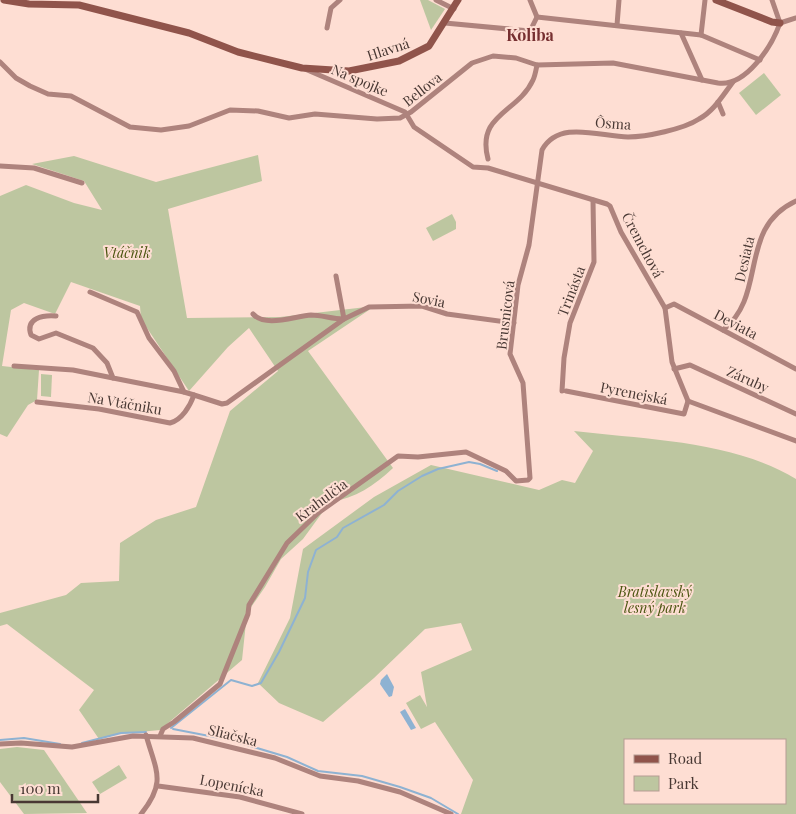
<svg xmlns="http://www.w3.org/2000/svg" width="796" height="814" viewBox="0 0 796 814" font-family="'Playfair Display',serif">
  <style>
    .green { fill: #bdc6a0; fill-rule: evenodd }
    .water { fill: #8eb2d2 }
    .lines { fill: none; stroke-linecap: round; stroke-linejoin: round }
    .stream { stroke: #8eb2d2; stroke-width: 2 }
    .street { stroke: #ae837d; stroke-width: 5 }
    .secondary { stroke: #90544b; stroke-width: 7 }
    .labels { text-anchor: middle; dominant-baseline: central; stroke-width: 4; stroke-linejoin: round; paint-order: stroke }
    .street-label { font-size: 14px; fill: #483833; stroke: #feded3 }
    .park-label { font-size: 14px; font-style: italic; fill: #4b5510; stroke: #feded3 }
    .quarter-label { font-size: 16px; font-weight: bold; fill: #773031; stroke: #feded3 }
  </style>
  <rect width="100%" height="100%" fill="#feded3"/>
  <!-- green -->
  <g class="green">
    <path d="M420 0H428L445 9 431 30Z"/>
    <path d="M764 73 781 95 756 115 739 93Z"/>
    <path d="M258 155 262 181 168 209 187 318 280 317 375 306 308 351 393 468C374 486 356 498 330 502L303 539 281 559 265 587 247 613 242 660 160 730 119 734 99 739 79 710 94 690 7 624 0 626V613L66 595 81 583 119 581 120 543 156 520 196 507 230 411 278 371 249 328 228 347 189 391 141 319 140 306 71 282 55 314 24 303 11 310 2 366 39 370 37 400 28 405 7 437 0 434V196L26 185 74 203 102 210 84 181 32 164 74 156 156 182Z"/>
    <path d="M452 214 456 222V229L433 241 426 228Z"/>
    <path d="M41 374 52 375 51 397 41 396Z"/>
    <path d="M574 431C648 440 731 440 796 479V814H461L473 780 435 722 421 729 406 703 420 695 427 707 421 672 472 650 461 623 425 629 374 678 323 722 279 703 258 683 290 618 303 549 374 497 431 465 539 490 562 480 575 483 593 451ZM625 740H785V803H625Z"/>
    <path d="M17 747 44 750 87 813 24 814 0 782V749Z"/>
    <path d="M119 765 127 778 100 794 92 782Z"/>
  </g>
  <!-- water -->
  <g class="water">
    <path d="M387 674 394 687 392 696 389 697 380 684 381 680Z"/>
    <path d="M405 709 416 728 411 730 400 712Z"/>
  </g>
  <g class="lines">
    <!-- stream -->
    <g class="stream">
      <path d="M171 728 231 680 252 686 261 683 279 652 305 598 308 572 316 550 337 537 343 528 384 505 398 491 422 476 438 469 469 462 480 464 497 471"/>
      <path d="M173 729 230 740 287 757 318 771 362 776 400 787 431 798 458 814"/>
      <path d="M0 740 24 738 60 744"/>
      <path d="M82 743 121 733 146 732"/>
    </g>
    <!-- street -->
    <g class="street">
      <path d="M436 0 454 9"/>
      <path d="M530 0 537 17"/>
      <path d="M772 0 780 23"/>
      <path d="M445 23 530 31 537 17 701 35 760 60"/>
      <path d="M780 23 796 18"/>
      <path d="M617 25 619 0"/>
      <path d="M327 28 331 8 340 0"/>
      <path d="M681 33 702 80"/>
      <path d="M701 35 705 0"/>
      <path d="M0 62 16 78 30 86 48 94 71 96 130 127 161 130 189 126 230 110 258 111 289 118 315 114 377 119 400 118 411 112 472 63 493 56 516 58 537 65 613 63 718 83C746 87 772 46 780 23"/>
      <path d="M305 69 405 112 414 127 473 167 488 168 607 204 610 206 621 232 665 308 672 362 688 401 796 441"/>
      <path d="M718 102 723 114"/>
      <path d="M488 159C476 114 518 113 533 80 535 76 536 70 537 65"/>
      <path d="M0 166 34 168 82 183"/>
      <path d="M336 276 344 319"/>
      <path d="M665 308 674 304 796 369"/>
      <path d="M253 314C265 328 295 316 311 315 322 315 332 319 343 319"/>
      <path d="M56 316C43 315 25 318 31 335L39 339 56 333 93 348 107 363 113 378 184 392 174 371 149 338 137 312 90 292"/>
      <path d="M723 330C768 295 737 228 796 201"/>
      <path d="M14 366 73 370 113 378"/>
      <path d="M674 369 690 365 796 414"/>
      <path d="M562 391 564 358 570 323 594 262 593 200"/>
      <path d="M566 391 684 414 688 401"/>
      <path d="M194 395 222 404 227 403 344 319 369 307 422 306 447 314 514 323"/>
      <path d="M37 402 99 409 170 423C182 420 190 406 194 395L184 392"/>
      <path d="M160 736 163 729 174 722 220 684 248 614 249 605 287 543 318 513 398 456 418 457 466 452 506 471 516 481 528 480 530 478 523 383 510 354 518 285 529 245 542 150C559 119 601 137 628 137 646 137 684 129 699 119 714 111 723 95 733 82"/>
      <path d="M0 744 21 743 72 747 133 736 193 738 275 758 320 776 358 781 400 792 451 814"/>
      <path d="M158 786 240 797 302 814"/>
      <path d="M141 814C167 782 156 771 146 735"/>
    </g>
    <!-- secondary -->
    <g class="secondary">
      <path d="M4 0 29 4 79 5 189 33 238 52 302 68 349 71 399 61 429 46 458 0"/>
      <path d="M716 0 772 22 780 23"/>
    </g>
  </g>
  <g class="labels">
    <!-- street labels -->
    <g class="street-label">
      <text transform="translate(388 49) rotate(-18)">Hlavná</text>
      <text transform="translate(360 80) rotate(23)">Na spojke</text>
      <text transform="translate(422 89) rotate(-38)">Bellova</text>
      <text transform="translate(613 123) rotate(4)">Ôsma</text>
      <text transform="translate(643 245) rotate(62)">Čremchová</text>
      <text transform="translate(744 259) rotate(-77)">Desiata</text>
      <text transform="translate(571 291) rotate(-69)">Trinásta</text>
      <text transform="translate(429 299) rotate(11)">Sovia</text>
      <text transform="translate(505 315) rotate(-83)">Brusnicová</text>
      <text transform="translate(736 324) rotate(28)">Deviata</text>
      <text transform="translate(748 379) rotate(24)">Záruby</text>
      <text transform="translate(634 393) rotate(11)">Pyrenejská</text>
      <text transform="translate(125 403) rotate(10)">Na Vtáčniku</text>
      <text transform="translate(321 500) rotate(-37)">Krahulčia</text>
      <text transform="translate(233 735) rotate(14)">Sliačska</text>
      <text transform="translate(232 785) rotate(11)">Lopenícka</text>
    </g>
    <!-- park labels -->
    <g class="park-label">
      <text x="127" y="252">Vtáčnik</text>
      <text x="655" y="591">Bratislavský<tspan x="655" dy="16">lesný park</tspan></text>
    </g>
    <!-- quarter labels -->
    <g class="quarter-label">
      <text x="530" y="34">Koliba</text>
    </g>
  </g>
  <!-- legend -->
  <rect x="624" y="739" width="162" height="65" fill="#feded3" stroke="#b59c93"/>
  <rect x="634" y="755" width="25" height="8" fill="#90544b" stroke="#b59c93"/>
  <text x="668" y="764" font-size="15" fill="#483833">Road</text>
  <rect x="634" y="776" width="25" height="15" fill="#bdc6a0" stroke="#b59c93"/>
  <text x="668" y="789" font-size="15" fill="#483833">Park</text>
  <!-- scale -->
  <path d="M12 794v8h86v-8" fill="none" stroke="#483833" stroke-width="2.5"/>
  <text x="20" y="794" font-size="15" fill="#483833" stroke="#feded3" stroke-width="4" paint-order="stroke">100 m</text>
</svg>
